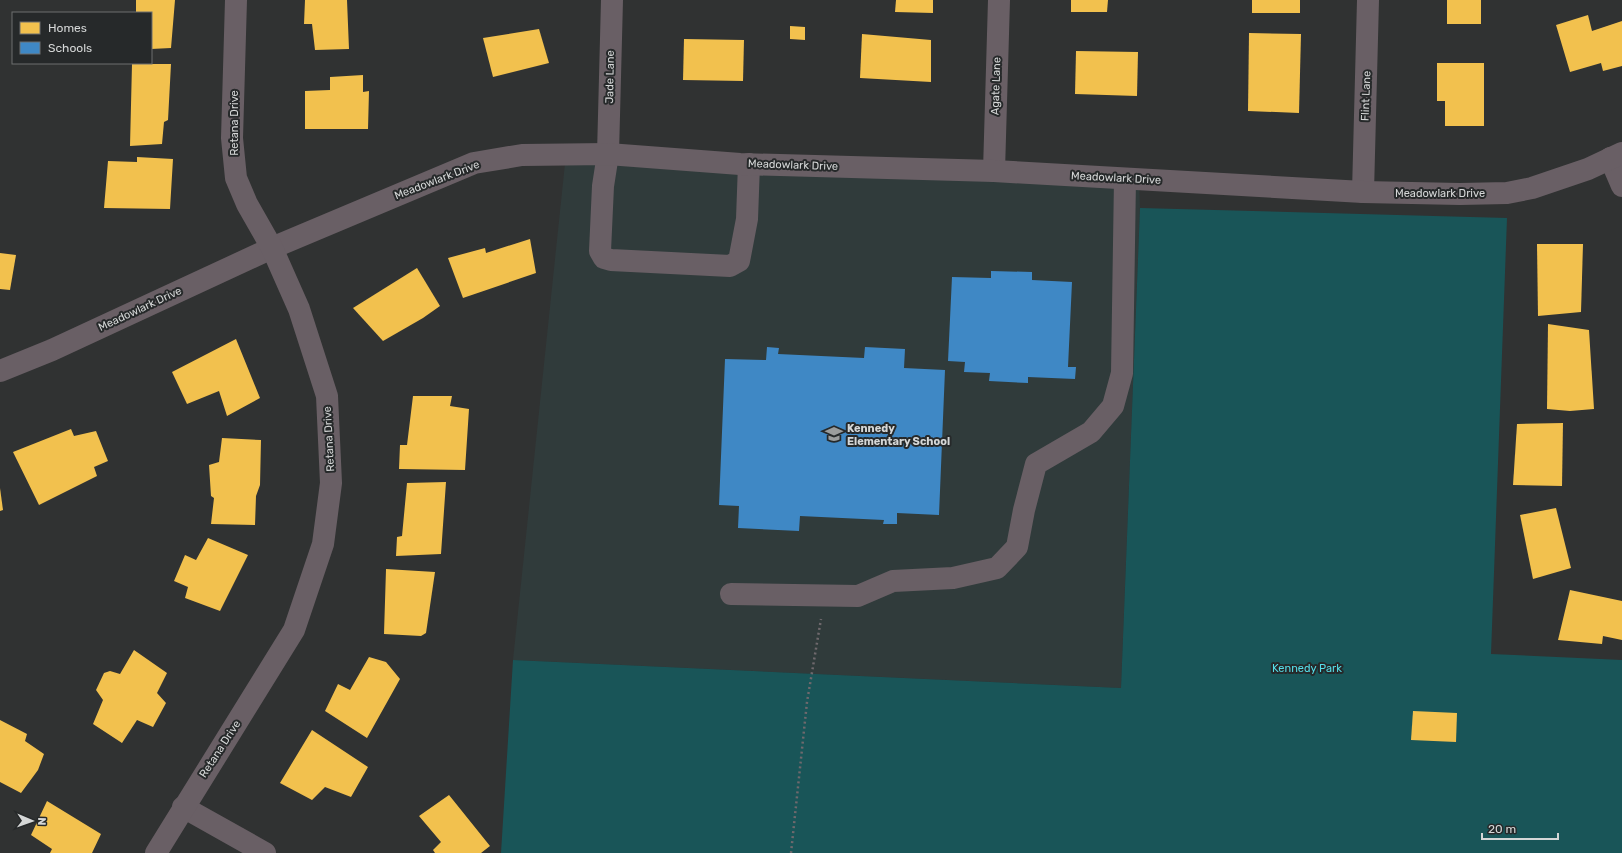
<svg xmlns="http://www.w3.org/2000/svg" width="1622" height="853" viewBox="0 0 1622 853" font-family="Rubik,sans-serif">
  <style>
    .built { fill: #303b3b }
    .green { fill: #195558 }
    .homes { fill: #f2c14e }
    .schools { fill: #3f88c5 }
    .lines { fill: none; stroke-linecap: round; stroke-linejoin: round }
    .path { stroke: #6f696d; stroke-width: 2.5; stroke-dasharray: 2 3; stroke-linecap: butt }
    .minor { stroke: #695f65; stroke-width: 22 }
    .labels { text-anchor: middle; dominant-baseline: central; stroke-width: 4; stroke-linejoin: round; paint-order: stroke }
    .street-label { font-size: 11px; fill: #d5d7d7; stroke: #26292a }
    .poi-label { font-size: 11px; font-weight: bold; fill: #d5d7d7; stroke: #26292a; text-anchor: start }
    .park-label { font-size: 11px; fill: #55dde7; stroke: #26292a }
  </style>
  <rect width="100%" height="100%" fill="#303232"/>
  <!-- built -->
  <path class="built" d="M566 154 1139 180 1140 208 1121 688 513 660Z"/>
  <!-- green -->
  <path class="green" d="M1140 208 1507 218 1491 654 1622 660V853H501L513 660 1121 688Z"/>
  <!-- homes -->
  <g class="homes">
    <path d="M136 0H175L171 48 151 49V13H136Z"/>
    <path d="M305 0H347L349 49 315 50 312 24H304Z"/>
    <path d="M896 0H933V13L895 12Z"/>
    <path d="M1071 0H1108L1107 12H1071Z"/>
    <rect x="1252" y="0" width="48" height="13"/>
    <rect x="1447" y="0" width="34" height="24"/>
    <path d="M1588 15 1592 31 1622 21V66L1603 71 1601 63 1570 72 1556 25Z"/>
    <path d="M790 26 805 27V40L790 39Z"/>
    <path d="M539 29 549 63 493 77 483 38Z"/>
    <path d="M1249 33 1301 34 1299 113 1248 111Z"/>
    <path d="M862 34 931 40V82L860 78Z"/>
    <path d="M684 39 744 40 743 81 683 80Z"/>
    <path d="M1076 51 1138 52 1137 96 1075 94Z"/>
    <path d="M1437 63H1484V126H1445V101H1437Z"/>
    <path d="M132 64H171L168 120 164 122 162 144 130 146Z"/>
    <path d="M363 75V92L369 91 368 129H305V91L330 90V77Z"/>
    <path d="M137 157 173 159 170 209 104 208 108 161 137 162Z"/>
    <path d="M530 239 536 273 463 298 448 258 485 248 486 253Z"/>
    <path d="M1537 244H1583L1581 312 1538 316Z"/>
    <path d="M0 253 16 255 10 290 0 289Z"/>
    <path d="M417 268 440 306 423 318 383 341 353 308Z"/>
    <path d="M1548 324 1589 330 1594 409 1570 411 1547 409Z"/>
    <path d="M236 339 260 398 227 416 219 391 187 404 172 372Z"/>
    <path d="M413 396H452L450 406 469 409 465 470 399 469 400 445H407Z"/>
    <path d="M1563 423 1562 486 1513 485 1517 424Z"/>
    <path d="M71 429 74 436 96 431 108 461 94 467 97 476 39 505 13 452Z"/>
    <path d="M222 438 261 440 260 485 256 496 255 525 211 524 214 498 211 496 209 465 219 462Z"/>
    <path d="M446 482 441 554 396 556 397 537 402 536 407 483Z"/>
    <path d="M0 488 3 510 0 511Z"/>
    <path d="M1556 508 1571 568 1533 579 1520 515Z"/>
    <path d="M208 538 248 555 220 611 185 598 188 587 174 581 185 555 196 560Z"/>
    <path d="M386 569 435 572 426 633 421 636 384 634Z"/>
    <path d="M1570 590 1622 601V640L1603 636 1602 644 1558 640Z"/>
    <path d="M134 650 167 673 157 693 166 703 153 727 137 720 122 743 93 724 103 700 96 690 104 673 110 671 120 674Z"/>
    <path d="M369 657 386 662 400 679 367 738 325 711 338 684 350 690Z"/>
    <path d="M1413 711 1457 713 1456 742 1411 740Z"/>
    <path d="M0 720 27 734 25 741 44 754 38 770 21 793 0 782Z"/>
    <path d="M312 730 368 767 351 797 325 787 312 800 280 783Z"/>
    <path d="M449 795 490 846 481 853H435L433 850 441 842 419 816Z"/>
    <path d="M47 801 101 834 92 853H50L52 849 31 835Z"/>
  </g>
  <!-- schools -->
  <g class="schools">
    <path d="M991 271 1032 272V280L1072 282 1068 367H1076L1075 379 1028 377V383L989 381 990 373 964 372 965 362 948 361 952 277 991 278Z"/>
    <path d="M767 347 779 348 778 354 864 358 865 347 905 349 904 368 945 370 939 515 897 513V524H883L884 520 800 516 799 531 738 528 739 506 719 505 725 359 766 360Z"/>
  </g>
  <g class="lines">
    <!-- path -->
    <path class="path" d="M791 853 807 702 821 619"/>
    <!-- minor -->
    <g class="minor">
      <path d="M612 0 608 154 603 186 600 251 604 258 611 260 730 266 739 261 747 219 749 164"/>
      <path d="M1610 158 1622 186"/>
      <path d="M994 171 999 0"/>
      <path d="M1363 192 1368 0"/>
      <path d="M0 371 52 350 272 248 474 163 522 155 608 154 740 164 994 171 1363 192 1460 194 1507 193 1532 188 1588 169 1622 153"/>
      <path d="M731 594 858 596 893 581 953 578 997 568 1017 547 1024 510 1036 464 1091 432 1113 406 1122 373 1125 179"/>
      <path d="M183 807 265 853"/>
      <path d="M156 853 294 630 323 544 331 483 327 396 299 309 272 248 247 204 236 178 232 138 236 0"/>
    </g>
  </g>
  <!-- icons -->
  <defs>
    <g id="school-bare" transform="scale(1.38)"><path d="M0-5L7-2L0 1L-7-2ZM-4 1L0 2.5L4 1V4Q0 6-4 4Z" fill="#9b9d9d" stroke="#26292a" stroke-width="2.5" paint-order="stroke"/></g>
  </defs>
  <g fill-rule="evenodd">
    <use href="#school-bare" x="834" y="434"/>
  </g>
  <g class="labels">
    <!-- street labels -->
    <g class="street-label">
      <text transform="translate(610 77) rotate(-89)">Jade Lane</text>
      <text transform="translate(996 86) rotate(-88)">Agate Lane</text>
      <text transform="translate(1366 96) rotate(-88)">Flint Lane</text>
      <text transform="translate(234 123) rotate(-90)">Retana Drive</text>
      <text transform="translate(793 165) rotate(2)">Meadowlark Drive</text>
      <text transform="translate(1116 178) rotate(3)">Meadowlark Drive</text>
      <text transform="translate(437 180) rotate(-21)">Meadowlark Drive</text>
      <text x="1440" y="193">Meadowlark Drive</text>
      <text transform="translate(140 309) rotate(-25)">Meadowlark Drive</text>
      <text transform="translate(329 439) rotate(-93)">Retana Drive</text>
      <text transform="translate(220 749) rotate(-57)">Retana Drive</text>
    </g>
    <!-- poi labels -->
    <g class="poi-label">
      <text x="847" y="428">Kennedy<tspan x="847" dy="13">Elementary School</tspan></text>
    </g>
    <!-- park labels -->
    <g class="park-label">
      <text x="1307" y="668">Kennedy Park</text>
    </g>
  </g>
  <!-- legend -->
  <rect x="12" y="12" width="140" height="52" fill="#26292a" stroke="#6c6f6f"/>
  <rect x="20" y="22" width="20" height="12" fill="#f2c14e" stroke="#6c6f6f"/>
  <text x="48" y="32" font-size="12" fill="#d5d7d7">Homes</text>
  <rect x="20" y="42" width="20" height="12" fill="#3f88c5" stroke="#6c6f6f"/>
  <text x="48" y="52" font-size="12" fill="#d5d7d7">Schools</text>
  <!-- north arrow -->
  <g transform="translate(32 821) rotate(92)" stroke="#26292a" stroke-width="3" paint-order="stroke">
  <path d="M0-3L7 15L0 10L-7 15Z" fill="#d5d7d7"/>
  <text y="-6" font-size="11" font-weight="bold" text-anchor="middle" fill="#d5d7d7">N</text>
  </g>
  <!-- scale -->
  <path d="M1482 833v6h76v-6" fill="none" stroke="#d5d7d7" stroke-width="2"/>
  <text x="1488" y="833" font-size="12" fill="#d5d7d7" stroke="#26292a" stroke-width="3" paint-order="stroke">20 m</text>
</svg>
